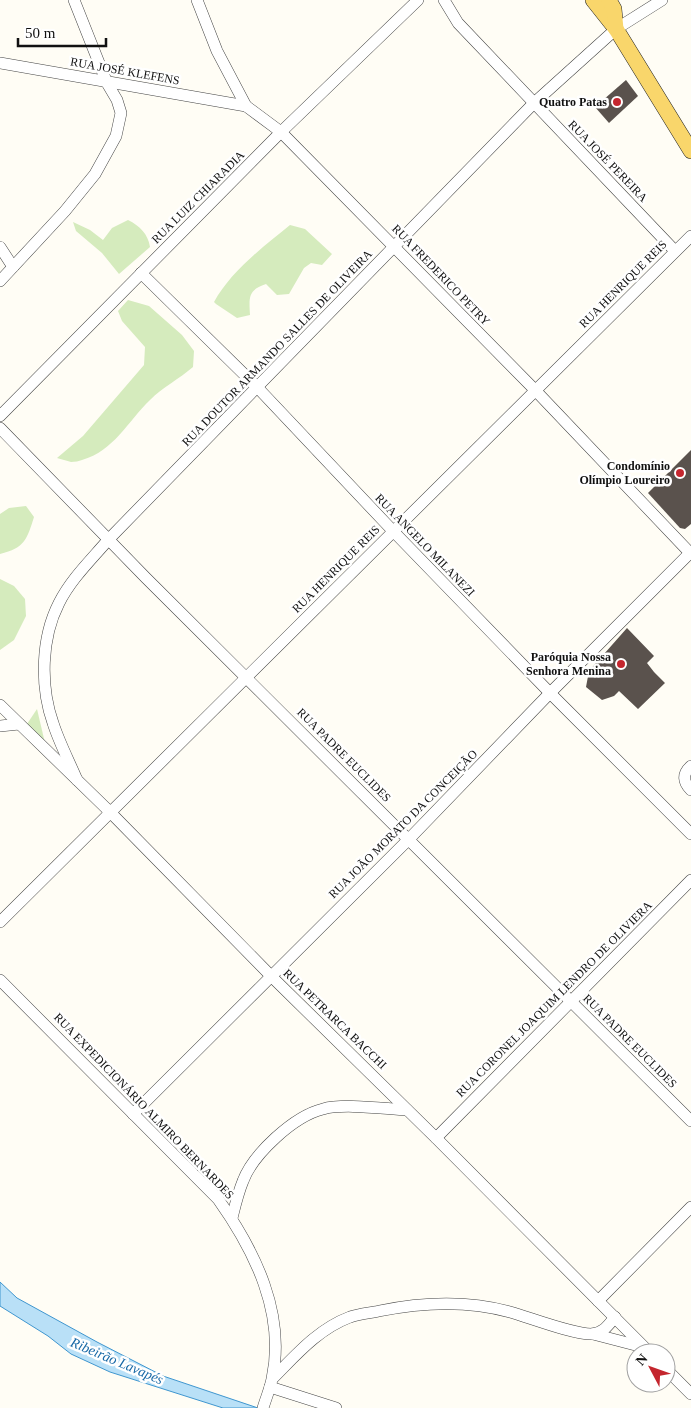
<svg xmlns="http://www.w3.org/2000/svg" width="691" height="1408" viewBox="0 0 691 1408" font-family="'Times New Roman',serif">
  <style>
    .green { fill: #d5ebbd }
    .water { fill: #b9e0f7; stroke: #3f96cf }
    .building { fill: #5a524d }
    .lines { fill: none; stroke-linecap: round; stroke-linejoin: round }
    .minor-casing { stroke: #444; stroke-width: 12 }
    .major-casing { stroke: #222; stroke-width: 16 }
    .minor { stroke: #fff; stroke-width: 11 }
    .major { stroke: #f9d66b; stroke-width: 15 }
    .poi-dot { fill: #c4262e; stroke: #fff; stroke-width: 2 }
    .labels { text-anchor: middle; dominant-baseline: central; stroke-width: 5; stroke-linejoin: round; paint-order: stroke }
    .street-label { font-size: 12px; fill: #111; stroke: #fff }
    .poi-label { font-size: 12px; font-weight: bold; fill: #111; stroke: #fff; text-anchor: end }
    .water-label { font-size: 14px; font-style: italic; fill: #1768a6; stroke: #fff }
  </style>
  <rect width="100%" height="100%" fill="#fffdf5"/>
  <!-- green -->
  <g class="green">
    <path d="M128 220C140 226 148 234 150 247L119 274 102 253 76 231 73 222 90 230 103 240 112 228Z"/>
    <path d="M290 225 305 229 332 254 322 265 311 263 304 268 289 294 277 295 266 284C248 290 249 297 250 315L237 318 216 304 214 302C231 271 263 247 290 225Z"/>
    <path d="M128 300 149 306 182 335 194 351 193 367C179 379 163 387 150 400 128 421 114 451 82 460 79 461 75 462 71 462 67 461 61 459 57 458L83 436 144 365 145 347 122 321 118 311Z"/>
    <path d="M26 506 34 517C27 539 25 548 0 554V514L9 508Z"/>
    <path d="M0 579 14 586 25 599 26 616 14 640 0 650Z"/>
    <path d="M37 709 45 743 27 724Z"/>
  </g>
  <!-- water -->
  <path class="water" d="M0 1282 17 1298 97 1342 163 1376 258 1408H223L110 1372 71 1354 48 1336 0 1306Z"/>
  <!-- building -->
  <g class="building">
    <path d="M626 80 638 96 609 123 595 107Z"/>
    <path d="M691 450V524L685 529 680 528 648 493Z"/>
    <path d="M627 628 654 656 647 663 654 672 665 683 638 709 619 691 614 696 602 700 586 687 589 671Z"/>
  </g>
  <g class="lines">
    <!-- minor casing -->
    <g class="minor-casing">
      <g id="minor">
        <path d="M197 0 217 51 246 106 281 132 535 390 691 554"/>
        <path d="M444 0 458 23 675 251"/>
        <path d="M0 63 246 106"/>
        <path d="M0 247 13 267"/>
        <path d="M141 273 257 387 393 531 550 693 691 834"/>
        <path d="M0 281 65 211 95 174 116 136 121 113 117 100 107 83 74 0"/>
        <path d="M0 416 281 132 418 0"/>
        <path d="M0 428 146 578 691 1121"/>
        <path d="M0 705 110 812 272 977 436 1138 650 1353"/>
        <path d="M0 726 19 724"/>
        <path d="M691 766C682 774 683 782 691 790"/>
        <path d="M77 780C69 761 59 742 53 723 40 686 41 638 59 603 71 579 91 560 108 540L534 103 616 29 662 0"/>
        <path d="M0 922 691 236"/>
        <path d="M0 980 218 1199C255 1251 286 1314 272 1379 270 1389 266 1398 263 1408"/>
        <path d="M133 1114 409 839 550 693 691 552"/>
        <path d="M436 1138 691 880"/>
        <path d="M232 1218C235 1206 238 1193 243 1181 253 1154 294 1116 323 1109 344 1103 385 1109 407 1110"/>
        <path d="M598 1301 691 1207"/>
        <path d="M593 1334 643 1347"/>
        <path d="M666 1369 691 1394"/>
        <path d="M273 1378C296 1355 318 1329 350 1317 359 1314 370 1313 379 1311 423 1302 467 1300 510 1312 531 1318 572 1334 591 1334 603 1333 608 1326 615 1317"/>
        <path d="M270 1387 336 1408"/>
      </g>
    </g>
    <!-- major casing -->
    <g class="major-casing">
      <g id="major">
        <path d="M593 0 616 29 691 151"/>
        <path d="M609 0 614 9 616 29"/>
      </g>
    </g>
    <!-- minor -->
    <use href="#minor" class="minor"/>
    <!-- major -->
    <use href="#major" class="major"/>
  </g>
  <!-- markers -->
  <g class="poi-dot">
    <circle cx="617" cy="102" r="5"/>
    <circle cx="680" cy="473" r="5"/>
    <circle cx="621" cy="664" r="5"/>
  </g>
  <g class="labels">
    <!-- street labels -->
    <g class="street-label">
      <text transform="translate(125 71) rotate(10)">RUA JOSÉ KLEFENS</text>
      <text transform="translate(608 161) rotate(46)">RUA JOSÉ PEREIRA</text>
      <text transform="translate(198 197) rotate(-45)">RUA LUIZ CHIARADIA</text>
      <text transform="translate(441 275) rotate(46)">RUA FREDERICO PETRY</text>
      <text transform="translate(623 284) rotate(-45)">RUA HENRIQUE REIS</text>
      <text transform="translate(277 348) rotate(-46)">RUA DOUTOR ARMANDO SALLES DE OLIVEIRA</text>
      <text transform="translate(425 545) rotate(46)">RUA ANGELO MILANEZI</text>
      <text transform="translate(336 569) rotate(-45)">RUA HENRIQUE REIS</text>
      <text transform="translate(344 755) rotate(45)">RUA PADRE EUCLIDES</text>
      <text transform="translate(403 824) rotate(-45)">RUA JOÃO MORATO DA CONCEIÇÃO</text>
      <text transform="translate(554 999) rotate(-45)">RUA CORONEL JOAQUIM LENDRO DE OLIVIERA</text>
      <text transform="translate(335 1019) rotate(44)">RUA PETRARCA BACCHI</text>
      <text transform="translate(630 1041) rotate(45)">RUA PADRE EUCLIDES</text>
      <text transform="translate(144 1106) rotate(46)">RUA EXPEDICIONÁRIO ALMIRO BERNARDES</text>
    </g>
    <!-- poi labels -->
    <g class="poi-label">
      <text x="607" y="102">Quatro Patas</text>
      <text x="670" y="466">Condomínio<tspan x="670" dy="14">Olímpio Loureiro</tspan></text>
      <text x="611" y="657">Paróquia Nossa<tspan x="611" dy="14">Senhora Menina</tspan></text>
    </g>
    <!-- water labels -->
    <g class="water-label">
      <text transform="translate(117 1361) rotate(23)">Ribeirão Lavapés</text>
    </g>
  </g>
  <!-- north arrow -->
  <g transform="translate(651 1368) rotate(311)"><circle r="24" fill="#ffffff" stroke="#a0a0a0"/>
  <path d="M0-4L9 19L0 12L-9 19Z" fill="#c4262e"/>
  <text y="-8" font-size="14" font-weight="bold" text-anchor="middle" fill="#111111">N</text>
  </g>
  <!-- scale -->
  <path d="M18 38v8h88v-8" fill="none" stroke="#111111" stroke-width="2.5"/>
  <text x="25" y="38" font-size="15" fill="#111111" stroke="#ffffff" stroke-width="4" paint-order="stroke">50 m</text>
</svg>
